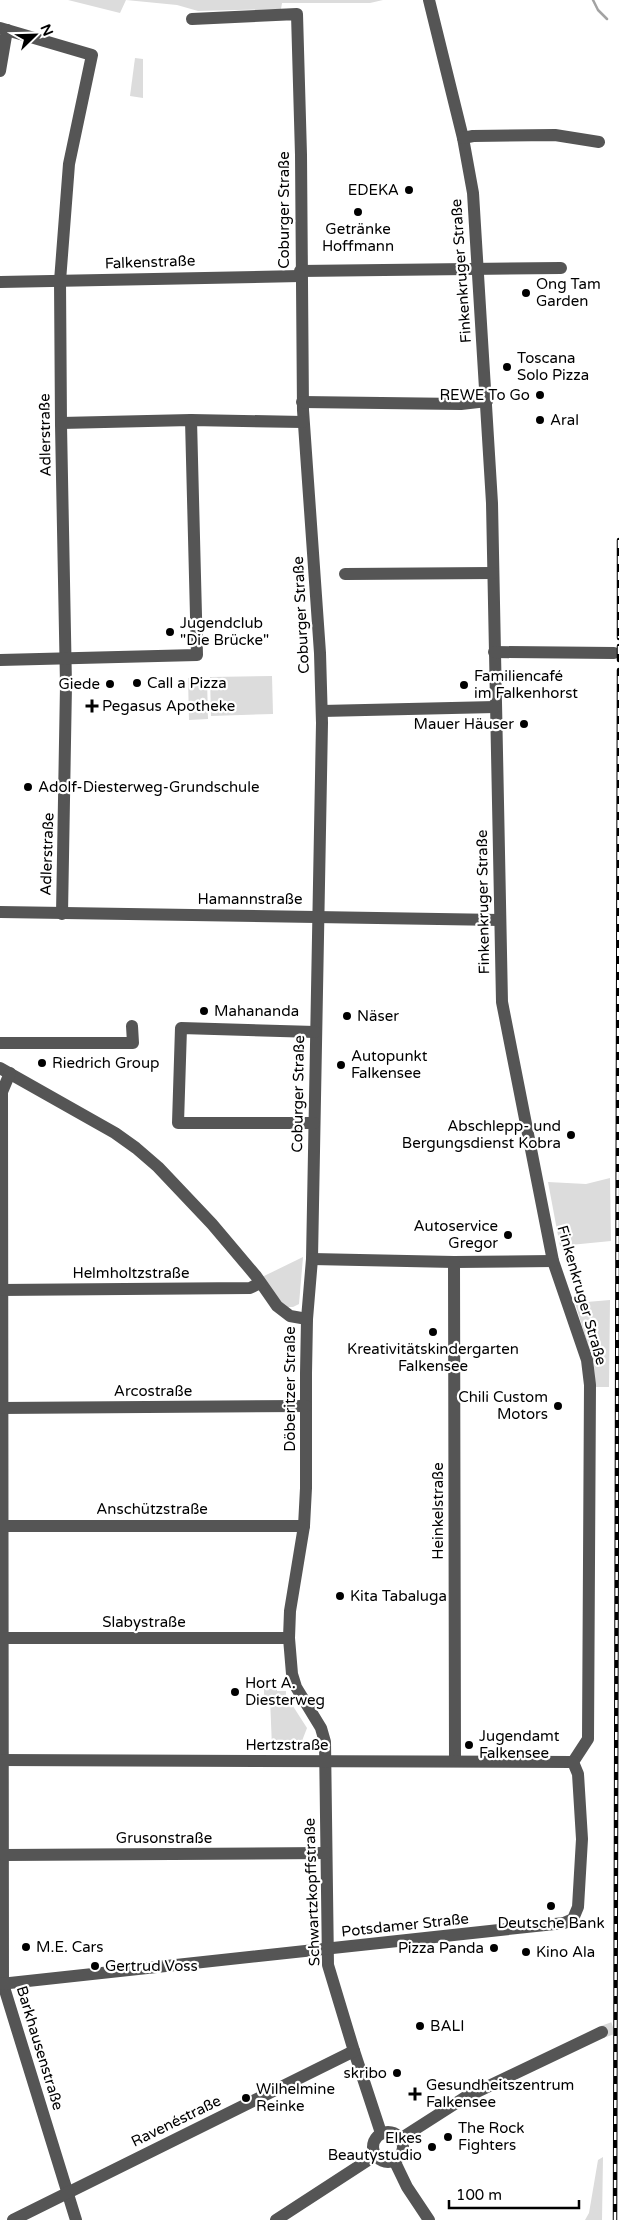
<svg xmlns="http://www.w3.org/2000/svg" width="619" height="2220" viewBox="0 0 619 2220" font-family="'Varela Round',sans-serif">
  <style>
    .green { fill: #dcdcdc }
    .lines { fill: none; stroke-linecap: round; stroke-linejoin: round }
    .stream { stroke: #a3a3a3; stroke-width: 2.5 }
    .minor-tunnel { stroke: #d9d9d9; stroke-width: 12; stroke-dasharray: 12 6; stroke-linecap: butt }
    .minor { stroke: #555; stroke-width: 12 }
    .rail-casing { stroke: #000; stroke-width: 4.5 }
    .rail { stroke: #fff; stroke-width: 2.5; stroke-dasharray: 8; stroke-linecap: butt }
    .poi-dot { fill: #000; stroke: #fff; stroke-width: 2 }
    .labels { text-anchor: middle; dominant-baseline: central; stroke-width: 4.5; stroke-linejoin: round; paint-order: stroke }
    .poi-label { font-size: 15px; fill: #000; stroke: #fff; text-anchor: start }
    .street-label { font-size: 15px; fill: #000; stroke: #fff }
  </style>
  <rect width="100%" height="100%" fill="#fff"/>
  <!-- green -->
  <g class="green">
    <path d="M68 0H383L370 3H282L281 9 198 11 177 5 126 0 120 13Z"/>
    <path d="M135 58 143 59V98L130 96Z"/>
    <path d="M272 676 273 714 211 716 210 677Z"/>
    <path d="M188 678H207L208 719 189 720Z"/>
    <path d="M610 1178 611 1241 560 1246 548 1182 586 1184Z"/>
    <path d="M303 1257 299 1304 293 1307H285L262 1277Z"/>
    <path d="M610 1300 609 1387H595L594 1365 575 1303Z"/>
    <path d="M264 1689H277V1691H286V1701L289 1700 307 1728 300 1746 272 1747 270 1698H264Z"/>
    <path d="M603 2157 602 2220H585L589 2213 598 2160Z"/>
  </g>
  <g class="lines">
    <!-- stream -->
    <path class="stream" d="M593 0 598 10 607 19"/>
    <!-- minor-tunnel -->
    <path class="minor-tunnel" d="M602 2032 619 2026"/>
    <!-- minor -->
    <g class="minor">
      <path d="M429 0 463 138 473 193 492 503 502 1002 553 1261 587 1360 590 1385 588 1739 573 1762"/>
      <path d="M192 19 297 14 301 155 303 410 320 653 322 723 312 1259 307 1319 306 1373V1488L304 1526 290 1611 289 1638 292 1674 296 1687 321 1728 325 1742 328 1965 354 2051 381 2133"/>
      <path d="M0 28 92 55 69 164 60 281 61 425 66 685 62 914"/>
      <path d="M0 71 7 30"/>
      <path d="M463 138 473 136 555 135 599 142"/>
      <path d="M300 271 561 268"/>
      <path d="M0 282 300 276"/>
      <path d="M302 402 461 404 487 401"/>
      <path d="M61 423 191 420 303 422"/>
      <path d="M345 574 493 573"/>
      <path d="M494 652 614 653"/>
      <path d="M0 660 197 655 191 420"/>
      <path d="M322 711 495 707"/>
      <path d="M0 912 500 920"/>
      <path d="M0 1043H133L132 1026"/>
      <path d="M0 1068 115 1133 136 1148 158 1167 212 1224 256 1276 277 1306 290 1316 307 1319"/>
      <path d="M10 1073 2 1092 3 1984 76 2220"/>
      <path d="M314 1123H178L181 1028 315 1032"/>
      <path d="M312 1259 454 1262 553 1261"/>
      <path d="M454 1262 455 1761"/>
      <path d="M0 1290 250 1288 260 1283"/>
      <path d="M0 1408 306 1406"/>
      <path d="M0 1526H304"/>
      <path d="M0 1638H289"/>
      <path d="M0 1760 573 1762"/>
      <path d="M4 1855 326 1853"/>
      <path d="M0 1984 564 1923 573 1919 578 1907 582 1839 578 1774 573 1762"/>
      <circle cx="388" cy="2147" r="15"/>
      <path d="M400 2139 464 2098 602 2032"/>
      <path d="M394 2160 407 2187 429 2220"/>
      <path d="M13 2220 354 2051"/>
      <path d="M276 2220 376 2155"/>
    </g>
    <!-- rail casing -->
    <g class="rail-casing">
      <g id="rail">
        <path d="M619 540V638"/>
        <path d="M619 646V660"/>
        <path d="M615 2220 619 670"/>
      </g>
    </g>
    <!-- rail -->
    <use href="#rail" class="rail"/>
  </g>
  <!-- markers -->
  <g class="poi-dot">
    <circle cx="409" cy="190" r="5"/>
    <circle cx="358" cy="212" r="5"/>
    <circle cx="526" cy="293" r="5"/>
    <circle cx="507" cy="367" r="5"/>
    <circle cx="540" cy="395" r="5"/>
    <circle cx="540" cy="420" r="5"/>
    <circle cx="170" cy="632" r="5"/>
    <circle cx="137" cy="683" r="5"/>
    <circle cx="110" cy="684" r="5"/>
    <circle cx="464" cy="685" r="5"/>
    <path d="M89.5 698.5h5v5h5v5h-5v5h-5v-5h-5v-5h5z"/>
    <circle cx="524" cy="724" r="5"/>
    <circle cx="28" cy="787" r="5"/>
    <circle cx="204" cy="1011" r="5"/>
    <circle cx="347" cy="1016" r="5"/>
    <circle cx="42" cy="1063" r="5"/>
    <circle cx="341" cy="1065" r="5"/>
    <circle cx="571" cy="1135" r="5"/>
    <circle cx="508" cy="1235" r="5"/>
    <circle cx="433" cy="1332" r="5"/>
    <circle cx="558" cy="1406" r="5"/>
    <circle cx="340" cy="1596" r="5"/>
    <circle cx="235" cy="1692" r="5"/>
    <circle cx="469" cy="1745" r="5"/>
    <circle cx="551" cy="1906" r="5"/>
    <circle cx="26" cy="1947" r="5"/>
    <circle cx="494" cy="1948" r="5"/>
    <circle cx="526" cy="1952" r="5"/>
    <circle cx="95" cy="1966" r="5"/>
    <circle cx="420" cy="2026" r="5"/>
    <circle cx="397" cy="2073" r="5"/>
    <path d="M412.5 2086.5h5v5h5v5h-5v5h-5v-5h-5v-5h5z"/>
    <circle cx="246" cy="2098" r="5"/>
    <circle cx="448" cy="2137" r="5"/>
    <circle cx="432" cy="2147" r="5"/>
  </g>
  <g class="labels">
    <!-- poi labels -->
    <g class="poi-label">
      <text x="399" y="190" text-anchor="end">EDEKA</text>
      <text x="358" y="229" text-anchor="middle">Getränke<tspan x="358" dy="17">Hoffmann</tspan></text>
      <text x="536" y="284">Ong Tam<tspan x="536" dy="17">Garden</tspan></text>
      <text x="517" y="358">Toscana<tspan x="517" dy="17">Solo Pizza</tspan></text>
      <text x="530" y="395" text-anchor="end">REWE To Go</text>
      <text x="550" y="420">Aral</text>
      <text x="180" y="623">Jugendclub<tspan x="180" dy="17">"Die Brücke"</tspan></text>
      <text x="474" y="676">Familiencafé<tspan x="474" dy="17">im Falkenhorst</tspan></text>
      <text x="147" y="683">Call a Pizza</text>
      <text x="100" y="684" text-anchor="end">Giede</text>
      <text x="102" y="706">Pegasus Apotheke</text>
      <text x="514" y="724" text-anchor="end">Mauer Häuser</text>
      <text x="38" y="787">Adolf-Diesterweg-Grundschule</text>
      <text x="214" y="1011">Mahananda</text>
      <text x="357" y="1016">Näser</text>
      <text x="351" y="1056">Autopunkt<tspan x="351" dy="17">Falkensee</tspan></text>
      <text x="52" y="1063">Riedrich Group</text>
      <text x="561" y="1126" text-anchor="end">Abschlepp- und<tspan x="561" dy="17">Bergungsdienst Kobra</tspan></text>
      <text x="498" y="1226" text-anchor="end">Autoservice<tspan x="498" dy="17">Gregor</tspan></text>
      <text x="433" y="1349" text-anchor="middle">Kreativitätskindergarten<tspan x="433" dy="17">Falkensee</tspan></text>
      <text x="548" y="1397" text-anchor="end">Chili Custom<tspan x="548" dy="17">Motors</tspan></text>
      <text x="350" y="1596">Kita Tabaluga</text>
      <text x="245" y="1683">Hort A.<tspan x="245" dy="17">Diesterweg</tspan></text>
      <text x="479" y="1736">Jugendamt<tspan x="479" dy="17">Falkensee</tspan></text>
      <text x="551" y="1923" text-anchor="middle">Deutsche Bank</text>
      <text x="36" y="1947">M.E. Cars</text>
      <text x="484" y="1948" text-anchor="end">Pizza Panda</text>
      <text x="536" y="1952">Kino Ala</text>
      <text x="105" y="1966">Gertrud Voss</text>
      <text x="430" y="2026">BALI</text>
      <text x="387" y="2073" text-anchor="end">skribo</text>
      <text x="426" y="2085">Gesundheitszentrum<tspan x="426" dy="17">Falkensee</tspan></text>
      <text x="256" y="2089">Wilhelmine<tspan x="256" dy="17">Reinke</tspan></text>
      <text x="458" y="2128">The Rock<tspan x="458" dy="17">Fighters</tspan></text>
      <text x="422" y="2138" text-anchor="end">Elkes<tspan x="422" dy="17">Beautystudio</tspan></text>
    </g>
    <!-- street labels -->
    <g class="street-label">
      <text transform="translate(284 210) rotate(-90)">Coburger Straße</text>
      <text transform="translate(150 262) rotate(-2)">Falkenstraße</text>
      <text transform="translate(461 271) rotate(-94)">Finkenkruger Straße</text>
      <text transform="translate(45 435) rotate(-91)">Adlerstraße</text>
      <text transform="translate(301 615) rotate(-93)">Coburger Straße</text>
      <text transform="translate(47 854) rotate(-88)">Adlerstraße</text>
      <text x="250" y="899">Hamannstraße</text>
      <text transform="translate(483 902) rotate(-91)">Finkenkruger Straße</text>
      <text transform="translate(298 1094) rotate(-89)">Coburger Straße</text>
      <text x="131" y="1273">Helmholtzstraße</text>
      <text transform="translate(582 1295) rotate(74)">Finkenkruger Straße</text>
      <text transform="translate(290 1389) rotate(-90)">Döberitzer Straße</text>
      <text x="153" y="1391">Arcostraße</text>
      <text x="152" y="1509">Anschützstraße</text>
      <text transform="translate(438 1511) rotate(-90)">Heinkelstraße</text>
      <text x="144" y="1622">Slabystraße</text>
      <text x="287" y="1745">Hertzstraße</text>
      <text x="164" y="1838">Grusonstraße</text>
      <text transform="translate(312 1892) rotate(-92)">Schwartzkopffstraße</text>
      <text transform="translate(405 1925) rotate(-6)">Potsdamer Straße</text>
      <text transform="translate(40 2048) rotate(73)">Barkhausenstraße</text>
      <text transform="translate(176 2121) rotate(-26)">Ravenéstraße</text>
    </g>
  </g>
  <!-- north arrow -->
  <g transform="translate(35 35) rotate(67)" stroke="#ffffff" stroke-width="4" paint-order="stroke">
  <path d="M0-4L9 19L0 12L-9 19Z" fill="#000000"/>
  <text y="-8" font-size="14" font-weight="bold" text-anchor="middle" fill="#000000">N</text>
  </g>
  <!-- scale -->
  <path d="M449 2200v8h130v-8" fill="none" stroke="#000000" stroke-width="2.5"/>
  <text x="456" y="2200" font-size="15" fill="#000000" stroke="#ffffff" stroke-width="4" paint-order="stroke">100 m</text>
</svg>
